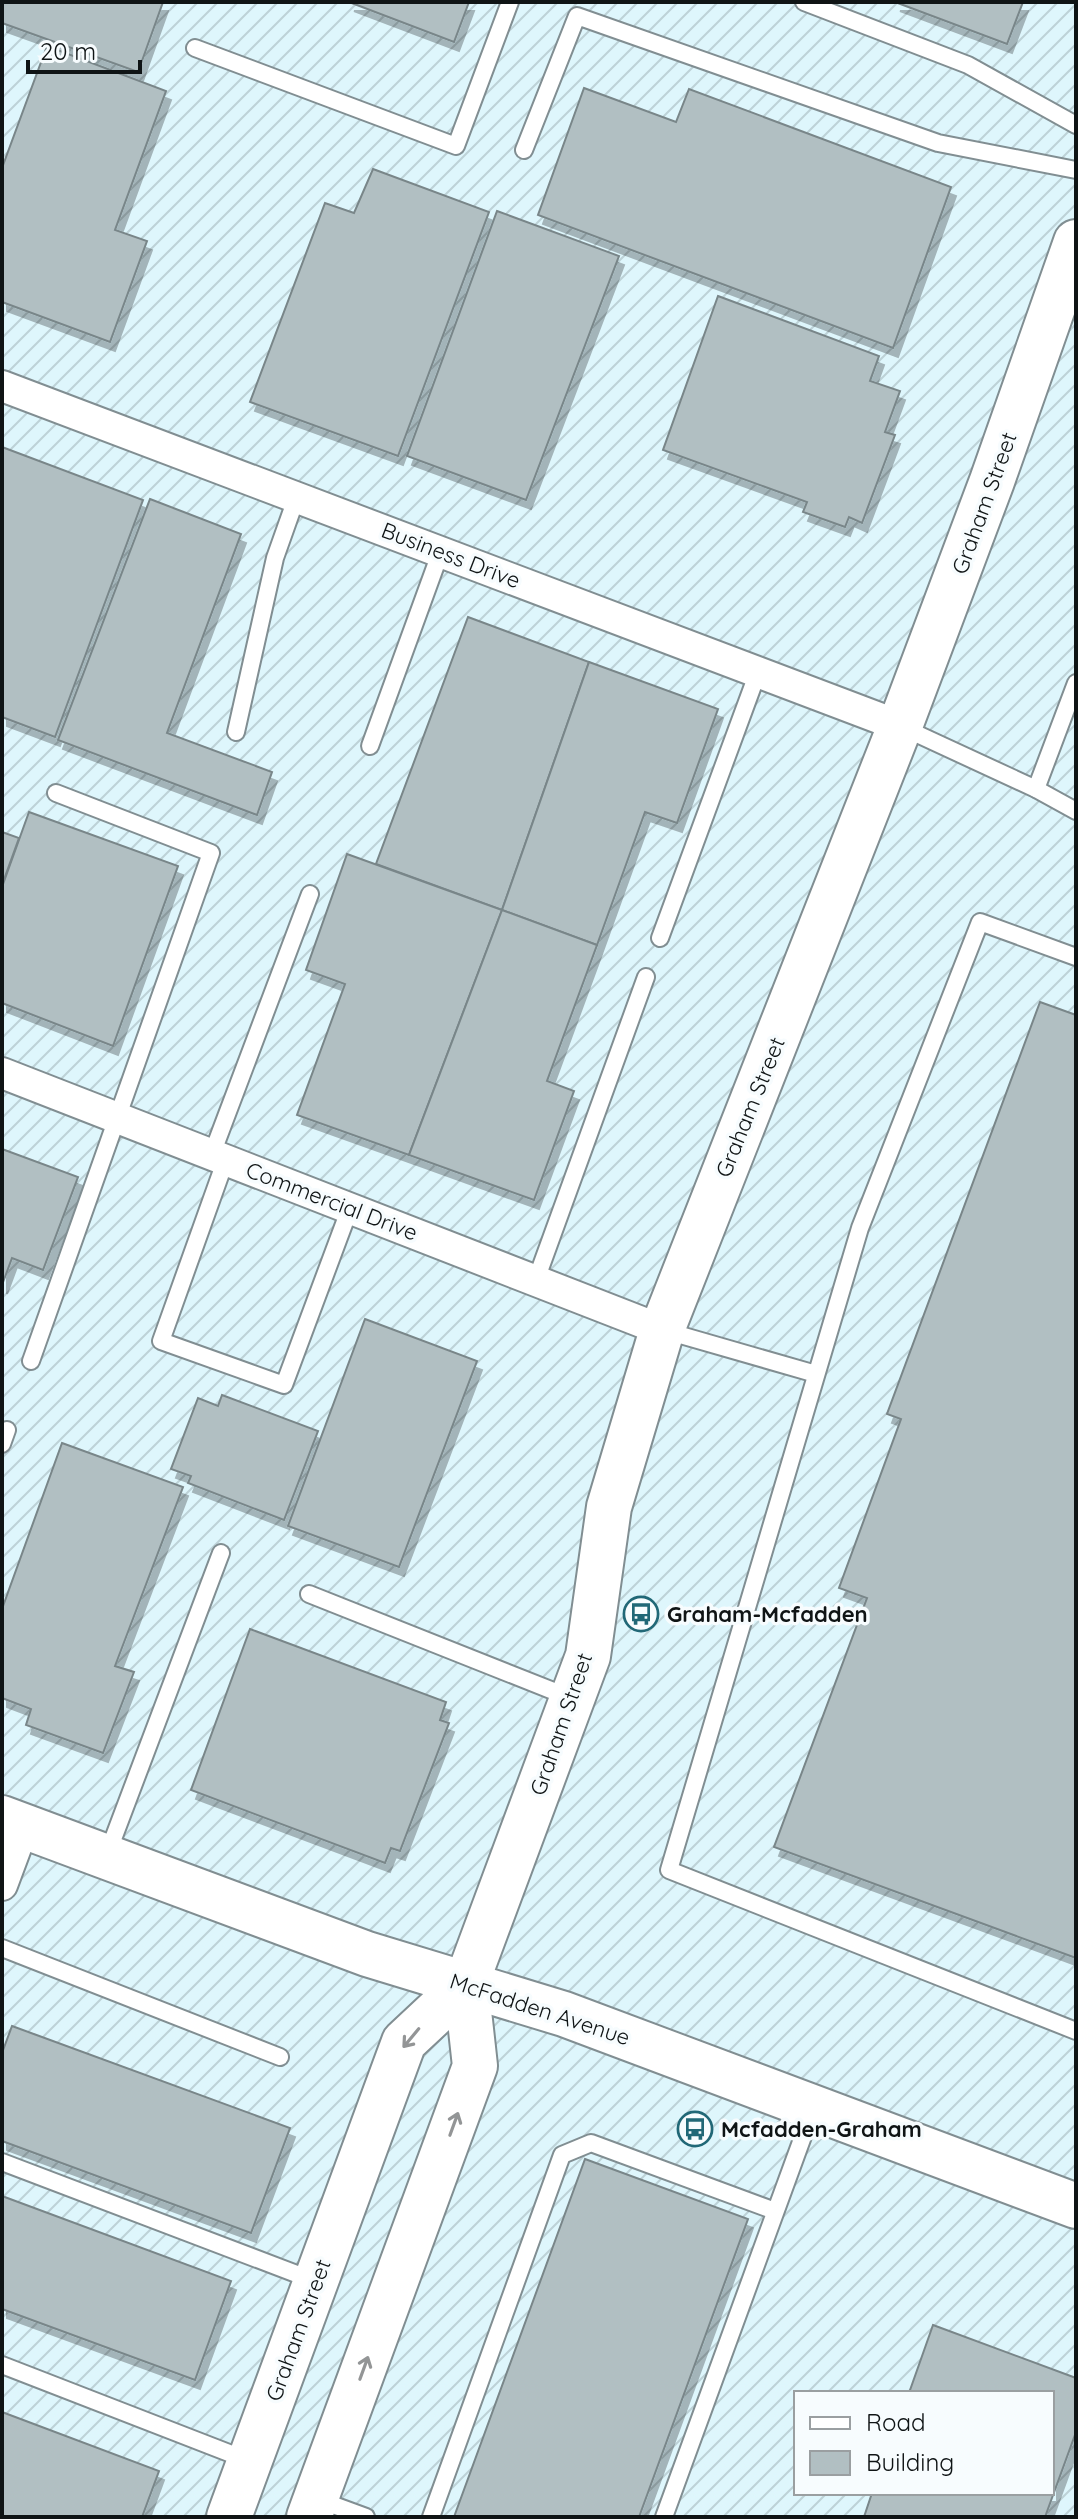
<svg xmlns="http://www.w3.org/2000/svg" width="1078" height="2519" viewBox="0 0 1078 2519" font-family="Quicksand,sans-serif">
  <style>
    .industrial { fill: url(#industrial-furrows); fill-rule: evenodd }
    .building { fill: #b1bfc2; stroke: #798689; stroke-width: 2; filter: url(#shadow) }
    .lines { fill: none; stroke-linecap: round; stroke-linejoin: round }
    .lane-casing { stroke: #818e92; stroke-width: 20 }
    .street-casing { stroke: #818e92; stroke-width: 34 }
    .secondary-casing { stroke: #818e92; stroke-width: 48 }
    .lane { stroke: #fff; stroke-width: 16 }
    .street { stroke: #fff; stroke-width: 30 }
    .secondary { stroke: #fff; stroke-width: 44 }
    .oneway { stroke: #939596 }
    .labels { text-anchor: middle; dominant-baseline: central; stroke-width: 7; stroke-linejoin: round; paint-order: stroke }
    .street-label { font-size: 22px; fill: #0f1415; stroke: #f7fcfe }
    .poi-label { font-size: 22px; font-weight: bold; fill: #0f1415; stroke: #f7fcfe; text-anchor: start }
  </style>
  <defs>
    <pattern id="industrial-furrows" width="10" height="10" patternUnits="userSpaceOnUse" patternTransform="scale(2)"><rect width="10" height="10" fill="#def6fc"/><path d="M-1 1l2-2M0 10L10 0M9 11l2-2" fill="none" stroke="#bdd2d7"/></pattern>
    <filter id="shadow"><feDropShadow dx="5" dy="9" stdDeviation="0" flood-color="#0004"/></filter>
  </defs>
  <rect width="100%" height="100%" fill="#f7fcfe"/>
  <!-- industrial -->
  <path class="industrial" d="M2 2H1076V2517H2ZM796 2393H1052V2493H796Z"/>
  <!-- building -->
  <g class="building">
    <path d="M2 2H163L138 72 2 23Z"/>
    <path d="M349 2H469L454 42Z"/>
    <path d="M895 2H1023L1007 44Z"/>
    <path d="M47 46 166 91 115 230 147 241 110 342 2 302V168Z"/>
    <path d="M584 88 676 122 689 89 951 187 893 348 538 215Z"/>
    <path d="M373 169 489 212 398 456 250 402 325 203 354 213Z"/>
    <path d="M497 211 619 256 526 500 407 456Z"/>
    <path d="M718 296 879 356 870 381 900 391 885 432 895 435 862 523 849 517 845 527 803 512 807 502 663 450Z"/>
    <path d="M2 447 143 500 55 737 2 717Z"/>
    <path d="M150 499 241 534 167 733 272 772 257 815 58 740Z"/>
    <path d="M468 617 589 662 502 910 376 864Z"/>
    <path d="M589 662 718 709 677 823 645 812 597 945 502 910Z"/>
    <path d="M29 812 178 866 113 1046 2 1003V887Z"/>
    <path d="M2 832 19 838 2 885Z"/>
    <path d="M347 854 502 910 409 1155 297 1115 345 984 306 970Z"/>
    <path d="M502 910 597 945 547 1081 574 1091 534 1200 409 1155Z"/>
    <path d="M1040 1002 1076 1015V1958L774 1847 867 1598 839 1588 901 1419 887 1414Z"/>
    <path d="M2 1149 78 1177 43 1270 12 1258 2 1285Z"/>
    <path d="M365 1319 477 1361 399 1567 288 1526Z"/>
    <path d="M222 1395 318 1431 284 1520 188 1483 191 1476 171 1469 198 1398 218 1406Z"/>
    <path d="M62 1443 183 1487 115 1666 134 1672 103 1753 26 1725 31 1709 2 1698V1609Z"/>
    <path d="M250 1629 446 1702 440 1720 449 1723 400 1851 391 1848 385 1863 191 1790Z"/>
    <path d="M12 2026 290 2128 251 2233 2 2141V2053Z"/>
    <path d="M585 2159 748 2219 639 2517H454Z"/>
    <path d="M2 2196 231 2281 195 2380 2 2309Z"/>
    <path d="M933 2325 1076 2378V2432L1045 2517H864L872 2493H1052V2393H909Z"/>
    <path d="M2 2412 159 2471 142 2517H2Z"/>
  </g>
  <g class="lines">
    <!-- lane casing -->
    <g class="lane-casing">
      <g id="lane">
        <path d="M804 2 968 65 1076 125"/>
        <path d="M195 48 456 146 510 2"/>
        <path d="M524 150 577 16 938 143 1076 170"/>
        <path d="M902 727 1036 789 1076 811"/>
        <path d="M236 732 275 558 297 496"/>
        <path d="M370 746 441 551"/>
        <path d="M1036 789 1076 683"/>
        <path d="M660 938 758 672"/>
        <path d="M1076 957 980 922 860 1228 669 1870 1076 2031"/>
        <path d="M212 1154 310 894"/>
        <path d="M226 1159 161 1341 284 1385 350 1208"/>
        <path d="M536 1280 646 977"/>
        <path d="M663 1330 816 1374"/>
        <path d="M31 1361 211 853 56 793"/>
        <path d="M2 1444 7 1430"/>
        <path d="M309 1594 571 1698"/>
        <path d="M107 1855 221 1553"/>
        <path d="M2 1948 280 2057"/>
        <path d="M2 2162 315 2281"/>
        <path d="M2 2365 247 2460"/>
        <path d="M317 2499 366 2517"/>
        <path d="M431 2517 562 2155 591 2143 775 2211"/>
        <path d="M664 2517 813 2109"/>
      </g>
    </g>
    <!-- street casing -->
    <g class="street-casing">
      <g id="street">
        <path d="M2 386 900 726"/>
        <path d="M2 1073 662 1330"/>
        <path d="M2 1885 24 1826"/>
      </g>
    </g>
    <!-- secondary casing -->
    <g class="secondary-casing">
      <g id="secondary">
        <path d="M2 1818 367 1954 564 2014 1076 2206"/>
        <path d="M229 2517 404 2042 466 1984 588 1656 609 1507 662 1330 900 726 992 481 1076 242"/>
        <path d="M309 2517 475 2066 466 1984"/>
      </g>
    </g>
    <!-- lane -->
    <use href="#lane" class="lane"/>
    <!-- street -->
    <use href="#street" class="street"/>
    <!-- secondary -->
    <use href="#secondary" class="secondary"/>
  </g>
  <!-- one-way arrows -->
  <defs><path id="oneway-shaft" d="M-6 0H5M1.5-3L5.5 0L1.5 3" fill="none" stroke-width="1.6" stroke-linecap="round" stroke-linejoin="round" transform="scale(2)"/></defs>
  <g class="oneway">
    <use href="#oneway-shaft" transform="translate(411 2038) rotate(130)"/>
    <use href="#oneway-shaft" transform="translate(454 2124) rotate(-70)"/>
    <use href="#oneway-shaft" transform="translate(364 2368) rotate(-70)"/>
  </g>
  <!-- icons -->
  <defs>
    <g id="bus-ring" transform="scale(1.8)"><circle r="9.5" fill="#f7fcfe" stroke="#216877" stroke-width="1.5"/><path d="M-5-6H5V4H4V6H2V4H-2V6H-4V4H-5ZM-3.5-4V0h7V-4ZM-3.5 1.2v1.5H-2V1.2ZM2 1.2v1.5H3.5V1.2Z" fill="#216877"/></g>
  </defs>
  <g fill-rule="evenodd">
    <use href="#bus-ring" x="641" y="1614"/>
    <use href="#bus-ring" x="695" y="2129"/>
  </g>
  <g class="labels">
    <!-- street labels -->
    <g class="street-label">
      <text transform="translate(984 503) rotate(-70)">Graham Street</text>
      <text transform="translate(451 555) rotate(21)">Business Drive</text>
      <text transform="translate(750 1107) rotate(-68)">Graham Street</text>
      <text transform="translate(332 1201) rotate(21)">Commercial Drive</text>
      <text transform="translate(561 1724) rotate(-71)">Graham Street</text>
      <text transform="translate(540 2009) rotate(18)">McFadden Avenue</text>
      <text transform="translate(298 2330) rotate(-70)">Graham Street</text>
    </g>
    <!-- poi labels -->
    <g class="poi-label">
      <text x="667" y="1614">Graham-Mcfadden</text>
      <text x="721" y="2129">Mcfadden-Graham</text>
    </g>
  </g>
  <!-- border -->
  <rect width="1078" height="2519" fill="none" stroke="#0f1415" stroke-width="8"/>
  <!-- legend -->
  <rect x="794" y="2391" width="260" height="104" fill="#f7fcfe" stroke="#9a9fa1" stroke-width="2"/>
  <rect x="810" y="2417" width="40" height="12" fill="#ffffff" stroke="#9a9fa1" stroke-width="2"/>
  <text x="866" y="2431" font-size="24" fill="#0f1415">Road</text>
  <rect x="810" y="2451" width="40" height="24" fill="#b1bfc2" stroke="#9a9fa1" stroke-width="2"/>
  <text x="866" y="2471" font-size="24" fill="#0f1415">Building</text>
  <!-- scale -->
  <path d="M28 60v12h112v-12" fill="none" stroke="#0f1415" stroke-width="4"/>
  <text x="40" y="60" font-size="24" fill="#0f1415" stroke="#f7fcfe" stroke-width="6" paint-order="stroke">20 m</text>
</svg>
